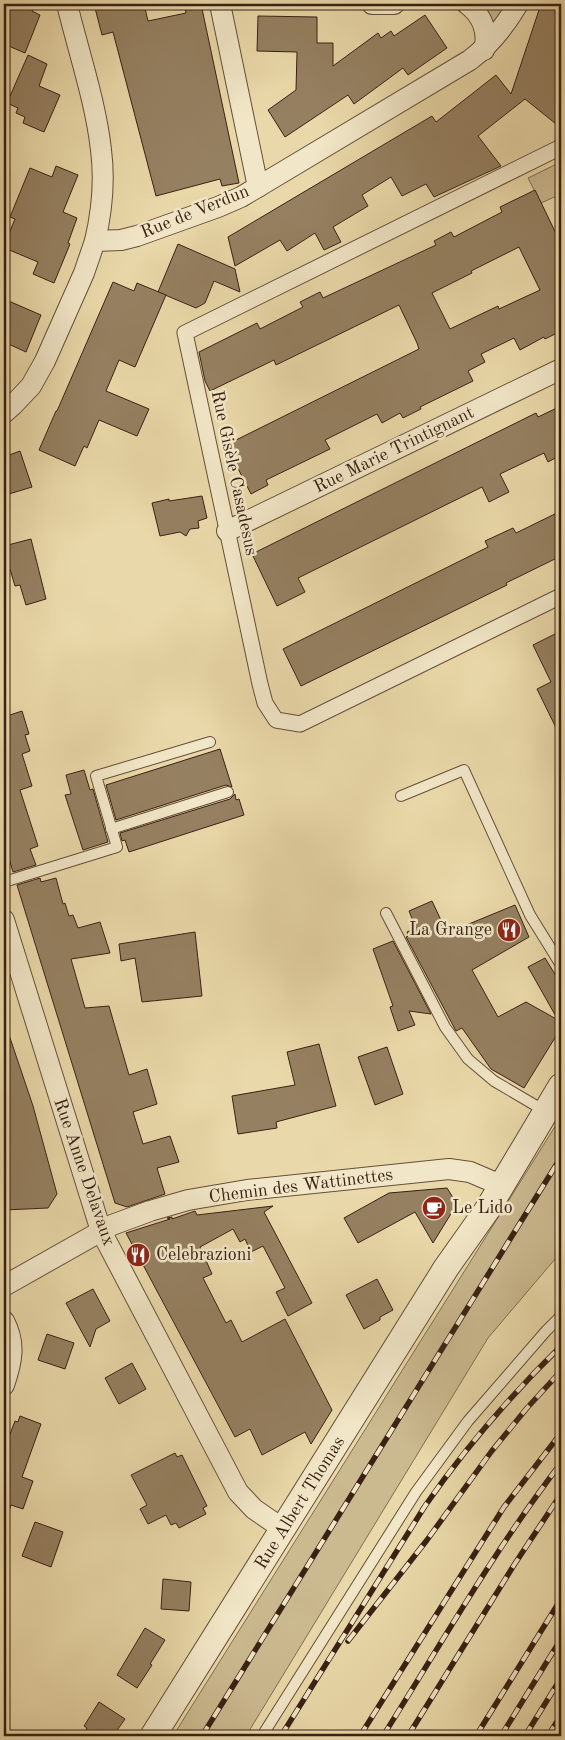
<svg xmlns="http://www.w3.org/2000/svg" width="565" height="1740" viewBox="0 0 565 1740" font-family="'Old Standard TT',serif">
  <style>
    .green { fill: #cbb990; stroke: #826d52 }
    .building { fill: #958061; stroke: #392114; fill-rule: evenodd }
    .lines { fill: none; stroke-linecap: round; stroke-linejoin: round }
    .service-casing { stroke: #654f39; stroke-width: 12 }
    .pedestrian-casing { stroke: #654f39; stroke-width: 17 }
    .minor-casing { stroke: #654f39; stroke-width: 22 }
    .tertiary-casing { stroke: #654f39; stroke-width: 27 }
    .service { stroke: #f1e6c7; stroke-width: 10 }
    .pedestrian { stroke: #f1e6c7; stroke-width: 15 }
    .minor { stroke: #f1e6c7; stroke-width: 20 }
    .tertiary { stroke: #f1e6c7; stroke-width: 25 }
    .rail-casing { stroke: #392114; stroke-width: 5.5 }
    .rail { stroke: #f1e6c7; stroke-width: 4; stroke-dasharray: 11; stroke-linecap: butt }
    .labels { text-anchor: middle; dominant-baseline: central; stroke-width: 5; stroke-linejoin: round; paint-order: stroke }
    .street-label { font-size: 18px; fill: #392114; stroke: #f1e6c7 }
    .poi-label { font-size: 18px; fill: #392114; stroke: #f1e6c7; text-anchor: start }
  </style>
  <rect width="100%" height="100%" fill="#e9d8a9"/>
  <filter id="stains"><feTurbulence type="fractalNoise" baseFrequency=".004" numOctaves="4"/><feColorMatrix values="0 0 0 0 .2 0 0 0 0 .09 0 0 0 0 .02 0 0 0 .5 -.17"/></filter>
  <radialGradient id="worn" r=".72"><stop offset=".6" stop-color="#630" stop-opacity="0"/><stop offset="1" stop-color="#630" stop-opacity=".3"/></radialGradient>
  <!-- green -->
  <g class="green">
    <path d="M480 4H509L496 21 490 20Z"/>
    <path d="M561 162V194L541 203 528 178Z"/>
    <path d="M561 1117V1252L488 1338 246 1736H173Z"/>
  </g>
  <!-- building -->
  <g class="building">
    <path d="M4 4H35L32 11 40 15 25 53 4 44Z"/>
    <path d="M94 4H144L148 21 186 13 184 4H201L239 183 222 186 220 179 156 196 113 32 102 35Z"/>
    <path d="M541 4H561V128L525 99 478 136 501 166 434 197 426 184 402 196 391 177 362 195 368 206 333 227 341 242 324 250 315 233 287 251 280 240 235 266 228 237 432 116 436 122 496 75 511 94Z"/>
    <path d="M425 15 447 48 408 75 403 68 354 104 348 95 285 137 268 110 296 90 297 52 257 51 258 16 317 17V43H333V66L378 33 381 38 391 31 394 36Z"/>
    <path d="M28 55 47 64 39 86 60 95 44 132 23 123 25 117 16 113 18 108 7 103Z"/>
    <path d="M56 166 78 175 63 212 77 218 68 243 70 244 54 283 33 274 38 262 7 249 10 243 6 241 15 219 10 217 30 168 52 177Z"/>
    <path d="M535 190 561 244V331L545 339 544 337 520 350 514 338 481 354 485 362 468 371 473 381 420 407 421 409 403 418 400 413 382 423 377 414 325 440 330 449 266 480 268 485 251 494 226 445 419 349 417 343 399 305 276 365 274 360 210 391 205 381 199 352 257 323 260 329 303 307 300 302 320 292 323 298 436 245 434 241 451 232 454 237 502 212 500 207ZM519 247 540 290 499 309 498 306 450 329 432 293 472 273 471 271Z"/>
    <path d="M178 244 235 269 240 292 214 281 205 303 196 308 158 292Z"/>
    <path d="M113 282 134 291 137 283 166 295 135 367 119 360 106 391 149 409 137 436 99 420 87 448 84 446 75 466 39 450 56 411H57Z"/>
    <path d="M4 299 41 315 26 352 4 342Z"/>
    <path d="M561 406V455L548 462 544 453 500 474 509 492 489 502 482 487 298 578 305 592 277 606 252 554 536 413 538 417Z"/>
    <path d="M20 451 32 487 9 494 4 477V457Z"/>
    <path d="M202 496 207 518 198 521 199 528 190 529 186 536 180 532 160 536 152 503 169 499V501Z"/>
    <path d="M561 511V556L506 583 507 585 301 686 283 649 488 547 485 541 513 528 516 533Z"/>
    <path d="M31 539 46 599 26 605 20 585 15 586 10 569 4 571V546Z"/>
    <path d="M561 631V738L537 689 551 682 533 645Z"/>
    <path d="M22 711 29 734 25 735 30 751 22 754 32 786 20 790 38 846 30 849 36 865 13 872 4 842V717Z"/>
    <path d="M220 749 232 787 226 785 116 820 106 785Z"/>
    <path d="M84 770 90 790 93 789 108 842 83 850 65 795 71 794 66 775Z"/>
    <path d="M235 794 236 800 239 799 244 815 129 852 125 840 122 841 120 833 230 799Z"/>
    <path d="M40 878 41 882 56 878 63 904 65 903 69 916 73 915 78 928 100 922 110 953 71 959 85 1008 109 1006 129 1075 147 1069 157 1104 133 1112 143 1144 170 1136 179 1162 157 1168 165 1194 127 1207 115 1203 17 885Z"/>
    <path d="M432 901 447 933 515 905 529 937 472 970 498 1017 526 1002 558 1020 528 967 545 958 561 984V1028L524 1088 491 1069 462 1028 456 1031 406 937 409 936 407 932 416 928 409 911Z"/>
    <path d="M195 932 202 996 142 1002 135 958 121 961 119 944Z"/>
    <path d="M393 941 431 1014 409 1011 415 1025 398 1031 390 1007 393 1006 373 949Z"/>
    <path d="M7 1029 33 1106 57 1194 48 1208 4 1210V1030Z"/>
    <path d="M319 1044 336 1106 276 1122 277 1128 238 1134 232 1096 295 1085 287 1052Z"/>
    <path d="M387 1047 403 1094 375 1105 358 1057Z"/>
    <path d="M447 1188 457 1204 433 1243 415 1212 358 1243 344 1218 389 1193Z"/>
    <path d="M273 1206 264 1212 312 1303 288 1316 276 1292 285 1288 263 1246 251 1252 245 1239 240 1242 233 1229 200 1247 212 1274 203 1278 226 1323 231 1320 242 1342 285 1319 332 1410 311 1444 305 1432 262 1455 250 1429 235 1437 126 1233 170 1219 167 1218 172 1217V1219L195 1211 197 1215Z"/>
    <path d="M377 1279 393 1310 380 1317V1320L364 1329 346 1295Z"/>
    <path d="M93 1289 110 1321 96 1329 90 1347 66 1303Z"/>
    <path d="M47 1334 74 1343 65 1369 38 1360Z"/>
    <path d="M132 1363 146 1389 119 1404 105 1378Z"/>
    <path d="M20 1416 41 1424 22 1477 33 1481 23 1509 11 1505 6 1520H4V1450L15 1421 18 1422Z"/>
    <path d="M175 1453 177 1457 182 1455 207 1506 203 1508 206 1514 179 1528 176 1523 171 1525 166 1515 148 1524 140 1509 147 1505 131 1475Z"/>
    <path d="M35 1522 63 1532 51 1567 22 1556Z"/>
    <path d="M163 1579 191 1582 189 1611 161 1609Z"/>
    <path d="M145 1628 165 1640 150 1664 152 1665 137 1688 117 1675Z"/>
    <path d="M99 1702 125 1719 113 1736H82L87 1728 84 1726Z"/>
  </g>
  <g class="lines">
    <!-- service casing -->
    <g class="service-casing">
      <g id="service">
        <path d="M401 796 464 770 530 915 561 965"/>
        <path d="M111 829 228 792"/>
        <path d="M4 882 117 847 96 776 210 742"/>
        <path d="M386 913 445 1027 468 1059 494 1081 545 1111"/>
        <path d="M262 1736 416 1492 468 1421 546 1331 561 1316"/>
      </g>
    </g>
    <!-- pedestrian casing -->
    <g class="pedestrian-casing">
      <path id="pedestrian" d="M561 147 185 333 260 684 265 703 276 720 300 724 561 596"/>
    </g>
    <!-- minor casing -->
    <g class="minor-casing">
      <g id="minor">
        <path d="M67 4C78 50 96 103 101 150 105 181 102 211 95 241"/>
        <path d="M220 4 258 187"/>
        <path d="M372 4H394"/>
        <path d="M467 4C482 15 489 32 484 50"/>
        <path d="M4 413 13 405 31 386 45 361 84 273 95 241 121 240 137 236 218 207 241 197 470 60C491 44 505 26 518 4"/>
        <path d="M227 531 561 369"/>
        <path d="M4 920 101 1231 238 1492 254 1509 283 1529"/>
        <path d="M4 1286 112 1225 150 1211 188 1200 247 1190 449 1169 470 1172 503 1186"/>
        <path d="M4 1321C16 1343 12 1362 4 1385"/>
      </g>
    </g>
    <!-- tertiary casing -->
    <g class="tertiary-casing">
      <path id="tertiary" d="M153 1736 446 1268 487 1210 561 1086"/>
    </g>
    <!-- service -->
    <use href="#service" class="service"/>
    <!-- pedestrian -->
    <use href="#pedestrian" class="pedestrian"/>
    <!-- minor -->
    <use href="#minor" class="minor"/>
    <!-- tertiary -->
    <use href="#tertiary" class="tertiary"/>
    <!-- rail casing -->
    <g class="rail-casing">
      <g id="rail">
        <path d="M348 1641 427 1540 491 1452 527 1408 561 1371"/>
        <path d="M202 1736 561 1157"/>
        <path d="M281 1736 425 1506C465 1448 511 1395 561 1346"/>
        <path d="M360 1736 504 1507 561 1433"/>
        <path d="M383 1736C441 1644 495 1549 561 1463"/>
        <path d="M408 1736 514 1565 561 1494"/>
        <path d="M476 1736 561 1599"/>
        <path d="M501 1736 561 1639"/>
        <path d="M525 1736 561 1678"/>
        <path d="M548 1736 561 1715"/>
      </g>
    </g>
    <!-- rail -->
    <use href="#rail" class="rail"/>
  </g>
  <!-- icons -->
  <defs>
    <g id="restaurant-disc" transform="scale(1.25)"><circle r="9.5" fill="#8f2418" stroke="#f1e6c7"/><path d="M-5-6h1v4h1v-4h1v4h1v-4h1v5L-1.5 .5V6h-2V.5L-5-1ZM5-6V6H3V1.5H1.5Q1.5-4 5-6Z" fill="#fff"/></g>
    <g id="cafe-disc" transform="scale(1.25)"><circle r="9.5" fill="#8f2418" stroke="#f1e6c7"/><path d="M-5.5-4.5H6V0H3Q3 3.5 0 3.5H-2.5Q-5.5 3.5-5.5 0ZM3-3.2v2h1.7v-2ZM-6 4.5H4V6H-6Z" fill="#fff"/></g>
  </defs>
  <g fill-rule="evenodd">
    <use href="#restaurant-disc" x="509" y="930"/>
    <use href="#cafe-disc" x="434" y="1208"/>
    <use href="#restaurant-disc" x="138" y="1255"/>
  </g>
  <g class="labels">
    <!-- street labels -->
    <g class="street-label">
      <text transform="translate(195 212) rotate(-22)">Rue de Verdun</text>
      <text transform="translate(394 450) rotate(-26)">Rue Marie Trintignant</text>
      <text transform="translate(234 473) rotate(78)">Rue Gisèle Casadesus</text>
      <text transform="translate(84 1172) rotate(71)">Rue Anne Delavaux</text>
      <text transform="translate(301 1186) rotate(-7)">Chemin des Wattinettes</text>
      <text transform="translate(300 1503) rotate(-58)">Rue Albert Thomas</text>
    </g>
    <!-- poi labels -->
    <g class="poi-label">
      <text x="492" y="930" text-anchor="end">La Grange</text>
      <text x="452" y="1208">Le Lido</text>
      <text x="156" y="1255">Celebrazioni</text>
    </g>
  </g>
  <!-- margin -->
  <rect width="565" height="1740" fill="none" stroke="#e9d8a9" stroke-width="20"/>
  <rect x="5" y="5" width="555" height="1730" fill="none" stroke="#392114" stroke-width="2.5"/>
  <rect x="10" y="10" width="545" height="1720" fill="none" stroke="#392114"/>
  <rect width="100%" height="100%" filter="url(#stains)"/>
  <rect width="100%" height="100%" fill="url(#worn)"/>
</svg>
